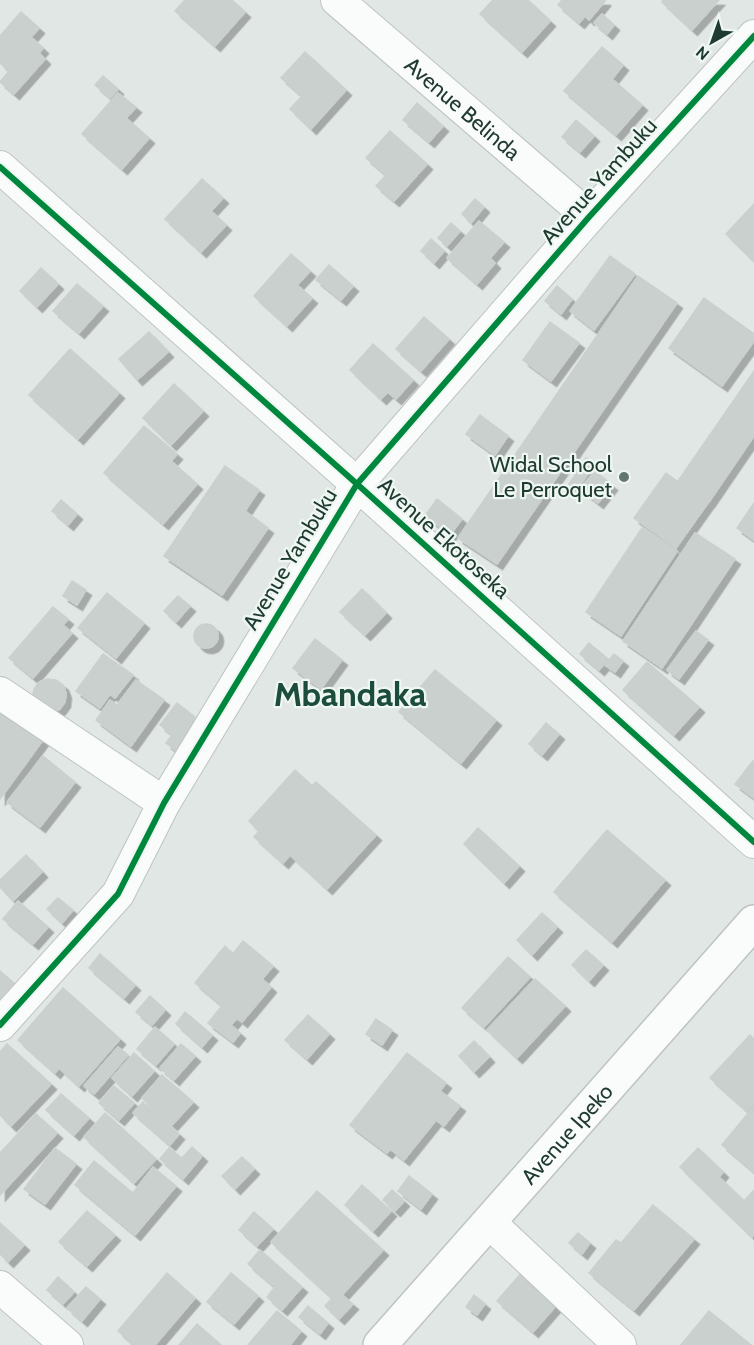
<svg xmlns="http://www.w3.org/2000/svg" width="754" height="1345" viewBox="0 0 754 1345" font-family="Cabin,sans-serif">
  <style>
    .building { fill: #cad0cd; stroke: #cad0cd; stroke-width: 1.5; filter: url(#shadow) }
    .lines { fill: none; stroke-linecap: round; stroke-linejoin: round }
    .minor-casing { stroke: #bec4c1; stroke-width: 34 }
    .tertiary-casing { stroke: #bec4c1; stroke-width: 36 }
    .minor { stroke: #fafbfb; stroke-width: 32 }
    .tertiary { stroke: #fafbfb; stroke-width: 33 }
    .cycleway-casing { stroke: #eef7f2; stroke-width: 10 }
    .cycleway { stroke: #00873e; stroke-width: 6 }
    .poi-dot { fill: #637770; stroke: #eef7f2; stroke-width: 2 }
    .labels { text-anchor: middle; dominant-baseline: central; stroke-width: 4.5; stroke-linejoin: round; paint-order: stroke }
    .street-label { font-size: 22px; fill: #1f3a31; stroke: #eef7f2 }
    .poi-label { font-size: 22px; fill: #1f3a31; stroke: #eef7f2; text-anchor: end }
    .town-label { font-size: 34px; font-weight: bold; fill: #1b4c3c; stroke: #eef7f2 }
  </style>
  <defs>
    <filter id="shadow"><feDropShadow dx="5.5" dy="5.5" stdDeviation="0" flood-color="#0004"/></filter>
  </defs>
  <rect width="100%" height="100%" fill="#e1e7e4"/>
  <!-- building -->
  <g class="building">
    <path d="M185 0H232L245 12 215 46 175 11Z"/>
    <path d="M493 0H528L550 21 522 52 480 14Z"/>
    <path d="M562 0H605V1L589 20 585 16 579 23 558 5Z"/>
    <path d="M663 0H719L692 30 662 2Z"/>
    <path d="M21 12 39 28 31 37 43 48 39 53 45 59 14 94 0 82 9 71 0 63V36Z"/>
    <path d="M602 14 614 25 607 34 594 23Z"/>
    <path d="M602 47 623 65 612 79 642 105 616 135 564 91Z"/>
    <path d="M305 52 346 90 311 129 290 109 302 96 281 78Z"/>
    <path d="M103 76 118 89 110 98 95 85Z"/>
    <path d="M118 93 136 107 126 118 149 138 122 169 82 134Z"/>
    <path d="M417 103 443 126 429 142 403 120Z"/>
    <path d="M576 120 594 136 580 152 562 137Z"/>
    <path d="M390 131 427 164 394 201 376 186 386 175 366 158Z"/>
    <path d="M202 179 223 198 211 211 226 225 201 252 165 219Z"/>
    <path d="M475 199 484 207 471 223 462 214Z"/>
    <path d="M754 204V261L726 234Z"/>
    <path d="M479 221 504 242 490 258 495 263 477 284 447 258Z"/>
    <path d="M451 223 460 231 447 246 438 238Z"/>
    <path d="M431 239 444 251 434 263 421 251Z"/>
    <path d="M291 254 310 271 297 285 312 298 287 326 254 296Z"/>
    <path d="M610 256 635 274 594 330 570 311Z"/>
    <path d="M329 265 353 286 341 300 316 280Z"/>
    <path d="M41 268 58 284 37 307 20 291Z"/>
    <path d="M638 276 677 303 497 564 458 538Z"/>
    <path d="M77 284 103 306 79 333 53 311Z"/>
    <path d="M557 286 572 299 561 314 545 301Z"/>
    <path d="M704 298 754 334V341L722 386 669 348Z"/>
    <path d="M424 317 449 339 421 371 396 349Z"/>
    <path d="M550 322 579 343 551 381 523 360Z"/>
    <path d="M149 332 168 352 137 380 119 359Z"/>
    <path d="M373 344 413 380 396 399 388 392 381 399 350 370Z"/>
    <path d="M70 349 119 393 78 439 29 395Z"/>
    <path d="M754 371V436L709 502 678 481Z"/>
    <path d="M174 384 203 411 171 445 143 418Z"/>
    <path d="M480 415 508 436 495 455 466 434Z"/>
    <path d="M144 426 177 454 171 461 197 484 163 524 104 473Z"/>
    <path d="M586 458 595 463 577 490 569 484Z"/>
    <path d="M225 466 259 490 245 511 268 528 222 595 164 556Z"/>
    <path d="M595 471 612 485 598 503 580 489Z"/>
    <path d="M666 473 708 503 676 548 634 518Z"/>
    <path d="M437 499 462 519 450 535 425 516Z"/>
    <path d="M61 500 77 514 68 525 52 511Z"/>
    <path d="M754 503V540L737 528Z"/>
    <path d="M642 528 677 551 621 636 586 612Z"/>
    <path d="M695 533 735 559 662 668 623 641Z"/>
    <path d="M72 581 86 590 77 605 63 596Z"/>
    <path d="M362 589 386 613 365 635 340 612Z"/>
    <path d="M107 593 144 623 116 658 78 628Z"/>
    <path d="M178 596 190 606 176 622 164 611Z"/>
    <path d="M53 607 68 619 63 625 72 633 33 678 9 658Z"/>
    <circle cx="206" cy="636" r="12"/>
    <path d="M696 631 708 640 679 679 667 670Z"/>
    <path d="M315 639 342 660 321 689 293 668Z"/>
    <path d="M589 643 608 659 599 670 580 654Z"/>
    <path d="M103 654 133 675 115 698 110 694 100 708 76 691Z"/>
    <path d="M614 654 623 661 615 672 605 665Z"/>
    <path d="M647 662 699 707 674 735 623 690Z"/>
    <path d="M435 670 496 720 461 763 399 712Z"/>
    <path d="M47 679 56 680 63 685 66 693 65 702 60 709 52 713 32 698 34 689 39 682Z"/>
    <path d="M136 680 164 700 131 746 96 720 110 700 117 705Z"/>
    <path d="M177 703 205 725 182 755 166 743 172 735 160 725Z"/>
    <path d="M0 709 43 740 0 799Z"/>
    <path d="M546 723 559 734 542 755 529 744Z"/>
    <path d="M43 756 75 782 40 827 7 802Z"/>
    <path d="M753 761 754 762V798L735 784Z"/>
    <path d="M295 770 312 786 316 782 376 835 327 889 290 855 283 863 254 837 259 831 249 821Z"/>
    <path d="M478 828 519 866 504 883 464 844Z"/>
    <path d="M607 830 665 880 612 942 554 892Z"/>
    <path d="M26 855 42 872 13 901 0 887V880Z"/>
    <path d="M58 898 73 910 62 923 47 909Z"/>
    <path d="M18 901 48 927 33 944 3 919Z"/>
    <path d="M542 913 557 927 532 955 517 940Z"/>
    <path d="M243 941 273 966 262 979 271 987 242 1022 195 983 225 946 233 954Z"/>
    <path d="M586 950 603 965 589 981 572 965Z"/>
    <path d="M100 954 135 985 124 998 89 968Z"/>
    <path d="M508 957 530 977 484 1027 462 1008Z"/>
    <path d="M0 971 16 985 0 1004Z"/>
    <path d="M535 979 565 1006 517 1058 487 1030Z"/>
    <path d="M63 988 120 1039 79 1086 59 1068 55 1073 18 1040Z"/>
    <path d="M150 996 165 1010 152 1025 136 1012Z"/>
    <path d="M221 1007 236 1019 231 1025 240 1033 233 1042 208 1023Z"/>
    <path d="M185 1012 212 1035 202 1047 176 1024Z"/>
    <path d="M308 1015 329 1034 307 1059 285 1040Z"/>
    <path d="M376 1019 392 1030 382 1045 366 1034Z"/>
    <path d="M155 1027 174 1044 156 1065 137 1049Z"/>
    <path d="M750 1035 754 1039V1103L747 1111 710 1078Z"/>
    <path d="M474 1041 489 1057 474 1072 459 1056Z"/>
    <path d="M7 1044 51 1084 11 1126 0 1115V1052Z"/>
    <path d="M181 1044 195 1056 174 1080 160 1068Z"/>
    <path d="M118 1047 128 1055 94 1094 84 1086Z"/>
    <path d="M134 1053 154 1071 132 1096 112 1078Z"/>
    <path d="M407 1053 446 1083 440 1091 460 1106 444 1126 436 1120 404 1160 390 1149 387 1153 350 1125Z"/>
    <path d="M162 1075 193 1102 172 1125 142 1098Z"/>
    <path d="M114 1086 134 1103 119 1120 99 1103Z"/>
    <path d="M61 1094 89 1118 74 1135 46 1110Z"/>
    <path d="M143 1102 179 1134 170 1145 133 1113Z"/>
    <path d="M754 1106V1172L722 1145Z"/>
    <path d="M105 1113 156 1159 134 1183 84 1137Z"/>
    <path d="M36 1114 57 1133 0 1195V1153Z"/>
    <path d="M192 1147 202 1156 183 1179 160 1159 169 1148 182 1158Z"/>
    <path d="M55 1148 76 1164 45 1204 24 1189Z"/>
    <path d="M698 1148 723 1172 719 1177 744 1201 753 1191 754 1193V1234L752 1237 680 1167Z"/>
    <path d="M242 1157 254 1169 235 1189 222 1176Z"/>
    <path d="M94 1161 133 1193 153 1167 176 1186 135 1235 75 1185Z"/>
    <path d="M409 1176 432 1194 421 1209 398 1191Z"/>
    <path d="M362 1185 391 1211 373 1231 345 1205Z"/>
    <path d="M392 1190 404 1201 395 1211 383 1200Z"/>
    <path d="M317 1191 383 1250 342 1295 353 1304 339 1319 325 1306 332 1298 271 1242Z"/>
    <path d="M653 1205 694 1239 634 1310 589 1273 616 1240 621 1243Z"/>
    <path d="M87 1211 115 1235 87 1266 59 1242Z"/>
    <path d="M254 1212 273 1229 257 1246 239 1230Z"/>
    <path d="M0 1223 24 1245 8 1262 0 1254Z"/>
    <path d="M578 1233 590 1243 582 1254 569 1243Z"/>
    <path d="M260 1250 302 1287 282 1310 267 1297 275 1287 248 1264Z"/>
    <path d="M524 1270 560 1301 533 1332 497 1301Z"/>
    <path d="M167 1273 195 1298 155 1345H134L118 1331Z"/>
    <path d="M231 1273 258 1296 234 1324 207 1302Z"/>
    <path d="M58 1277 74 1292 63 1304 47 1290Z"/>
    <path d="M86 1287 100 1299 82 1321 67 1308Z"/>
    <path d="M474 1295 485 1304 477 1315 466 1307Z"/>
    <path d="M308 1306 328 1323 320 1334 299 1317Z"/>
    <path d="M277 1311 301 1331 290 1345H248Z"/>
    <path d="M709 1311 751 1345H681Z"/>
    <path d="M197 1324 221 1345H179Z"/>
  </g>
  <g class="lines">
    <!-- minor casing -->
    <g class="minor-casing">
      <g id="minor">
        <path id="s1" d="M337 0 589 217"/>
        <path d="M0 167 357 484 754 842"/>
        <path d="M0 693 164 803"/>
        <path d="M0 1025 118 894 164 803 357 484 589 217 754 36"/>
        <path d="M489 1222 620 1345"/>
        <path d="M0 1287 67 1345"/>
      </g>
    </g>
    <!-- tertiary casing -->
    <g class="tertiary-casing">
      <g id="tertiary">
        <path id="s2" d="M380 1345 754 922"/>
      </g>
    </g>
    <!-- minor -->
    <use href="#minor" class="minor"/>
    <!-- tertiary -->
    <use href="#tertiary" class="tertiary"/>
    <!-- cycleway casing -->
    <g class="cycleway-casing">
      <g id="cycleway">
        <path d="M0 167 357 484 754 842"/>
        <path d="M0 1025 118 894 164 803 357 484 589 217 754 36"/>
      </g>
    </g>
    <!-- cycleway -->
    <use href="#cycleway" class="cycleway"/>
  </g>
  <!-- markers -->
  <circle class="poi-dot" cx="624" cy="477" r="6"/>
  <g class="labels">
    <!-- street labels -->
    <g class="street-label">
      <text stroke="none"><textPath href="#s1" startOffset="166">Avenue Belinda</textPath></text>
      <text transform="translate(599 181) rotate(-48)">Avenue Yambuku</text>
      <text transform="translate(444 538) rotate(42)">Avenue Ekotoseka</text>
      <text transform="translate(290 559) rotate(-59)">Avenue Yambuku</text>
      <text stroke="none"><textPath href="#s2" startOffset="282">Avenue Ipeko</textPath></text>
    </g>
    <!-- poi labels -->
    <g class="poi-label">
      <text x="612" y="464">Widal School<tspan x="612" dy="25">Le Perroquet</tspan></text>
    </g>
    <!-- town labels -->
    <g class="town-label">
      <text x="350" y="694">Mbandaka</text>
    </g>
  </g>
  <!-- north arrow -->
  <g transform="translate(712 42) rotate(220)" stroke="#eef7f2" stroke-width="4.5" paint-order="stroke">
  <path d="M0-4.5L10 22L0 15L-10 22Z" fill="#1f3a31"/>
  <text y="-9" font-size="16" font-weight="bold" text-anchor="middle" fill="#1f3a31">N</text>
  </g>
</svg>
